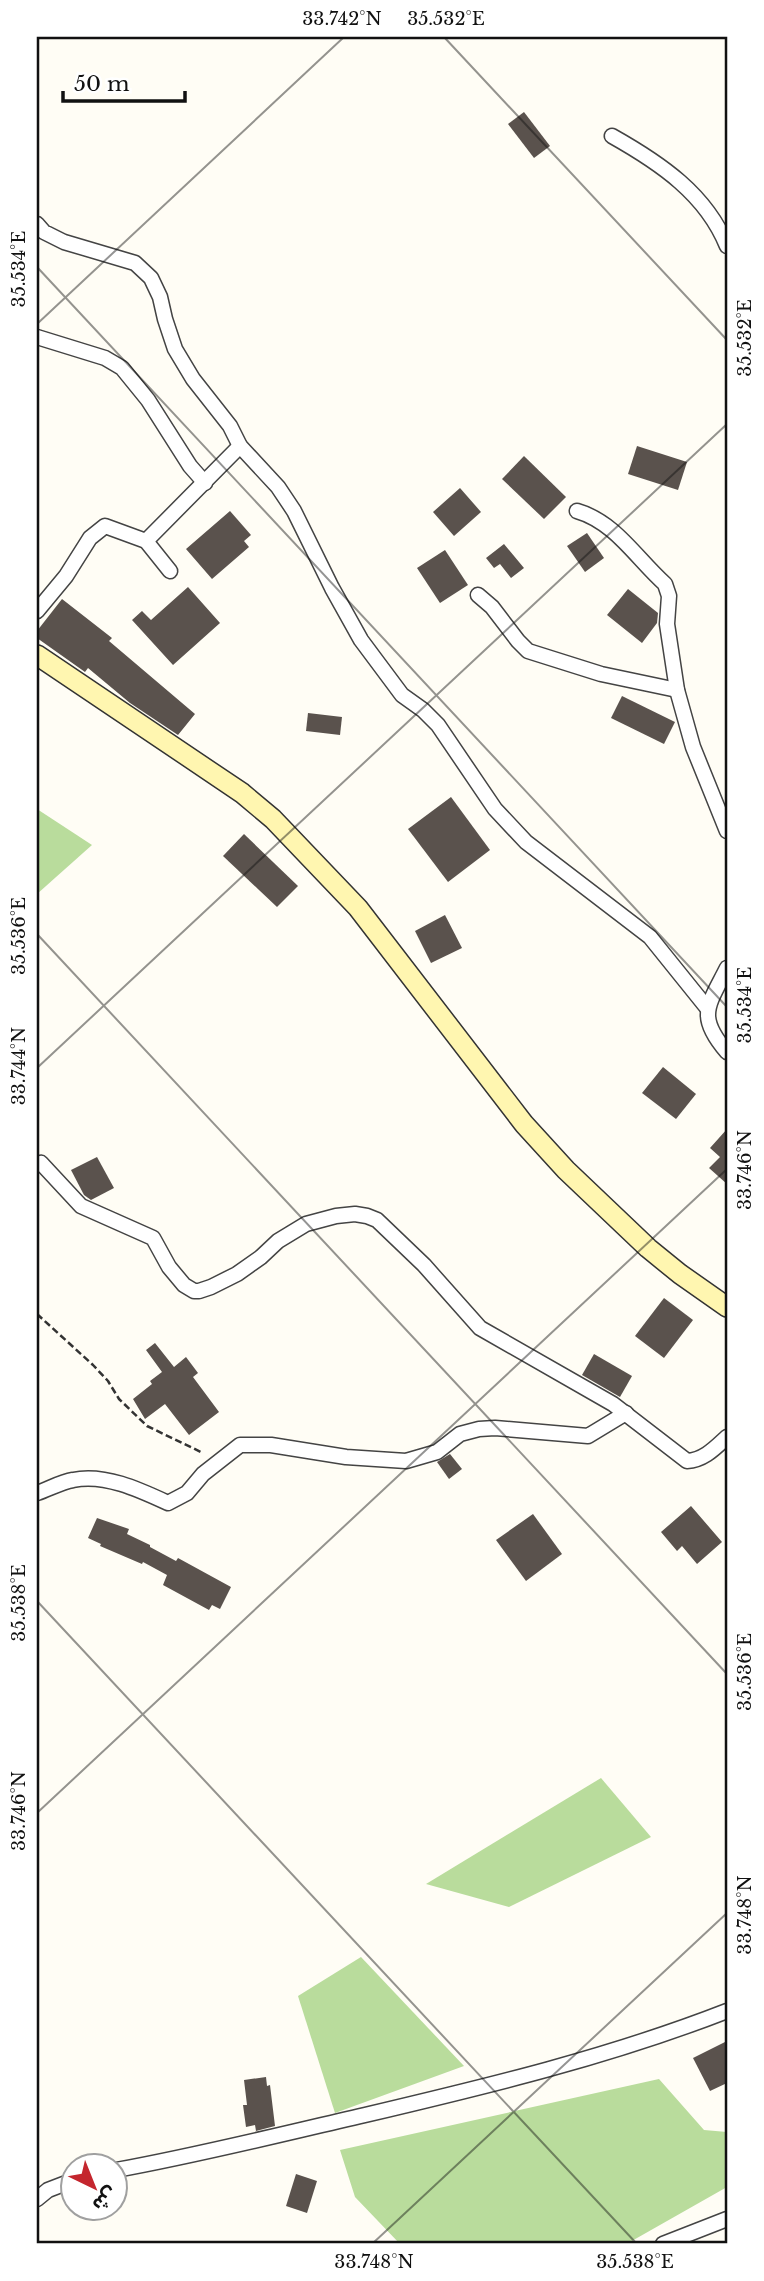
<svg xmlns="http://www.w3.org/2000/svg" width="764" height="2281" viewBox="0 0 764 2281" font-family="'Libre Baskerville','Noto Sans Arabic',serif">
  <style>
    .forest { fill: #b9dc9c }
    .building { fill: #5a524d }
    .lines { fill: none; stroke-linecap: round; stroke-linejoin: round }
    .street-casing { stroke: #444; stroke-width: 17 }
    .secondary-casing { stroke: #333; stroke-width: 22 }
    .path { stroke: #333; stroke-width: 2.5; stroke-dasharray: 7 3.5; stroke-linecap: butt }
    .street { stroke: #fff; stroke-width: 14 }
    .secondary { stroke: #fff6b0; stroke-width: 19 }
    .ticks { fill: none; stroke: #111; stroke-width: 2; stroke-opacity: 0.45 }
    .neatline { fill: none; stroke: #111; stroke-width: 2.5 }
    .ticks-label { font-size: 18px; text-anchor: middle; fill: #111 }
  </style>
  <rect width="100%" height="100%" fill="#fffdf5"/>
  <!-- forest -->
  <g class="forest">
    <path d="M37 809 92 845 37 894Z"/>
    <path d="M601 1778 651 1837 509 1907 426 1884Z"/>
    <path d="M361 1957 464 2066 335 2113 298 1996Z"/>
    <path d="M659 2079 704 2130 727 2132V2187L630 2242 609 2244H400L355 2197 340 2150Z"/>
  </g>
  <!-- building -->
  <g class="building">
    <path d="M524 112 550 146 534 158 508 124Z"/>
    <path d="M637 446 687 462 678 490 628 474Z"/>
    <path d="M524 456 566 497 544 519 502 479Z"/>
    <path d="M460 488 481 512 454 536 433 512Z"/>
    <path d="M230 511 251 535 244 541 249 547 212 579 186 549Z"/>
    <path d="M587 533 604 558 585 572 567 546Z"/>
    <path d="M504 544 524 568 511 578 500 564 494 568 486 558Z"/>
    <path d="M445 550 468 585 440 603 417 568Z"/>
    <path d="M188 587 220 623 173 665 132 620 142 611 151 620Z"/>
    <path d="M628 589 658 613 657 623 642 643 607 615Z"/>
    <path d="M62 599 112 638 109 641 195 714 178 735 130 703 88 668 85 672 37 638V631Z"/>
    <path d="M622 696 675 722 664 744 611 718Z"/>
    <path d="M308 713 342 717 340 735 306 731Z"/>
    <path d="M451 797 490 850 448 882 408 829Z"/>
    <path d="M244 834 298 886 277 907 223 856Z"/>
    <path d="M445 915 462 948 431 963 415 931Z"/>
    <path d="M663 1067 696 1094 676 1119 642 1093Z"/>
    <path d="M727 1129V1184L709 1168 720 1157 710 1148Z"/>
    <path d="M97 1157 114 1188 91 1200 84 1195 71 1170Z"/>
    <path d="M664 1298 693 1320 664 1358 635 1336Z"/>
    <path d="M155 1343 174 1367 186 1357 198 1373 193 1377 219 1412 189 1435 165 1404 145 1419 133 1399 152 1384 150 1381 162 1372 146 1350Z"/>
    <path d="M594 1354 632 1376 620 1397 582 1375Z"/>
    <path d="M450 1454 462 1469 449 1479 437 1462Z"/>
    <path d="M691 1506 722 1542 697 1564 682 1546 677 1551 661 1532Z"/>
    <path d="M533 1514 562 1554 526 1581 496 1540Z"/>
    <path d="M97 1518 129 1529 127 1534 150 1545V1547L176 1561 178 1558 231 1587 220 1609 212 1605 209 1610 163 1585 167 1575 143 1562 142 1564 100 1546 101 1544 88 1538Z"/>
    <path d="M727 2041V2083L710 2091 693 2058Z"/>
    <path d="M266 2077 267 2086 270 2085 275 2126 256 2131 255 2125 246 2127 243 2105H247L244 2080Z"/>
    <path d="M296 2174 317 2181 307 2213 286 2206Z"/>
  </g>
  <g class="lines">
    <!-- street casing -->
    <g class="street-casing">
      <g id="street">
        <path d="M612 136C660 163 706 194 727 246"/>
        <path d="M37 224 44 232 64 242 135 263 151 278 160 297 165 319 175 349 193 379 230 426 240 446 278 487 294 511 332 588 361 640 402 695 423 710 438 725 495 809 526 842 650 937 708 1009"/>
        <path d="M37 337 105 358 122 368 148 400 190 466 205 483"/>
        <path d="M577 511C615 522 636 558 665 584L669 596 667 624 677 690 693 747 727 831"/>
        <path d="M146 541 240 446"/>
        <path d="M478 595 492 607 518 641 528 651 601 674 677 690"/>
        <path d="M37 611 66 576 90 538 105 526 146 541 170 571"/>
        <path d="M727 968C708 1006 696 1016 727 1052"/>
        <path d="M37 1165 41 1163 81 1206 153 1238 169 1267 184 1285 194 1291H199L211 1287 237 1274 261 1257 278 1241 306 1224 336 1216 355 1214 367 1216 377 1220 424 1265 480 1328 613 1404 687 1461C704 1460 715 1448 727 1437"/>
        <path d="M37 1493C49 1489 61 1482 73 1480 104 1473 140 1490 168 1503L187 1493 203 1474 240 1445H271L346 1457 406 1461 437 1452 460 1434 479 1429 495 1428 588 1436 626 1413"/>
        <path d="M116 2170C199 2155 282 2134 365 2115 488 2086 609 2057 727 2011"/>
        <path d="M37 2199 48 2190 74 2180"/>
        <path d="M663 2244 727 2219"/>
      </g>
    </g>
    <!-- secondary casing -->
    <g class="secondary-casing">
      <path id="secondary" d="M37 655 242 793 273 819 358 908 524 1124 566 1170 648 1248 680 1274 727 1307"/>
    </g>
    <!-- path -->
    <path class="path" d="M37 1314 93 1365 108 1381 119 1399 147 1426 203 1453"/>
    <!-- street -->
    <use href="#street" class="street"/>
    <!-- secondary -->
    <use href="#secondary" class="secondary"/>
  </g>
  <!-- ticks -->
  <path class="ticks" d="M444 37 727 340M37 267 727 1007M37 324 344 37M37 934 727 1674M37 1068 727 424M37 1601 637 2244M37 1813 727 1169M372 2244 727 1913"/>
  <!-- border -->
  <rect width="764" height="2281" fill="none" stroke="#ffffff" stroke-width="77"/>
  <!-- north arrow -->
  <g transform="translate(94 2187) rotate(137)"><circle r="33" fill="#ffffff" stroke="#a0a0a0" stroke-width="2"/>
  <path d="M0-5L12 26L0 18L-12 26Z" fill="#c4262e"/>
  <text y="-10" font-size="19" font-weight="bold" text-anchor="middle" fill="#111111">ش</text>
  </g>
  <!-- scale -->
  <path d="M63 91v10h122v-10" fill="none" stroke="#111111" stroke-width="3.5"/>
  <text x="74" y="91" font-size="21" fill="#111111" stroke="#ffffff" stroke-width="5" paint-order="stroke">50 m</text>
  <rect x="38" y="38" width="688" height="2204" class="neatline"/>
  <g class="ticks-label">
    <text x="342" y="25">33.742°N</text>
    <text x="446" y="25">35.532°E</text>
    <text transform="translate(19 269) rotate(-90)" y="6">35.534°E</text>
    <text transform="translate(745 338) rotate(-90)" y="6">35.532°E</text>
    <text transform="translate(19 936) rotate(-90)" y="6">35.536°E</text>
    <text transform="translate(745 1005) rotate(-90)" y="6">35.534°E</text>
    <text transform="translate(19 1066) rotate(-90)" y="6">33.744°N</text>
    <text transform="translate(745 1170) rotate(-90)" y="6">33.746°N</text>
    <text transform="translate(19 1603) rotate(-90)" y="6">35.538°E</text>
    <text transform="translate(745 1672) rotate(-90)" y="6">35.536°E</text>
    <text transform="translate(19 1811) rotate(-90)" y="6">33.746°N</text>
    <text transform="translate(745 1915) rotate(-90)" y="6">33.748°N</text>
    <text x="374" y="2268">33.748°N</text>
    <text x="635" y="2268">35.538°E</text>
  </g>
</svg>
